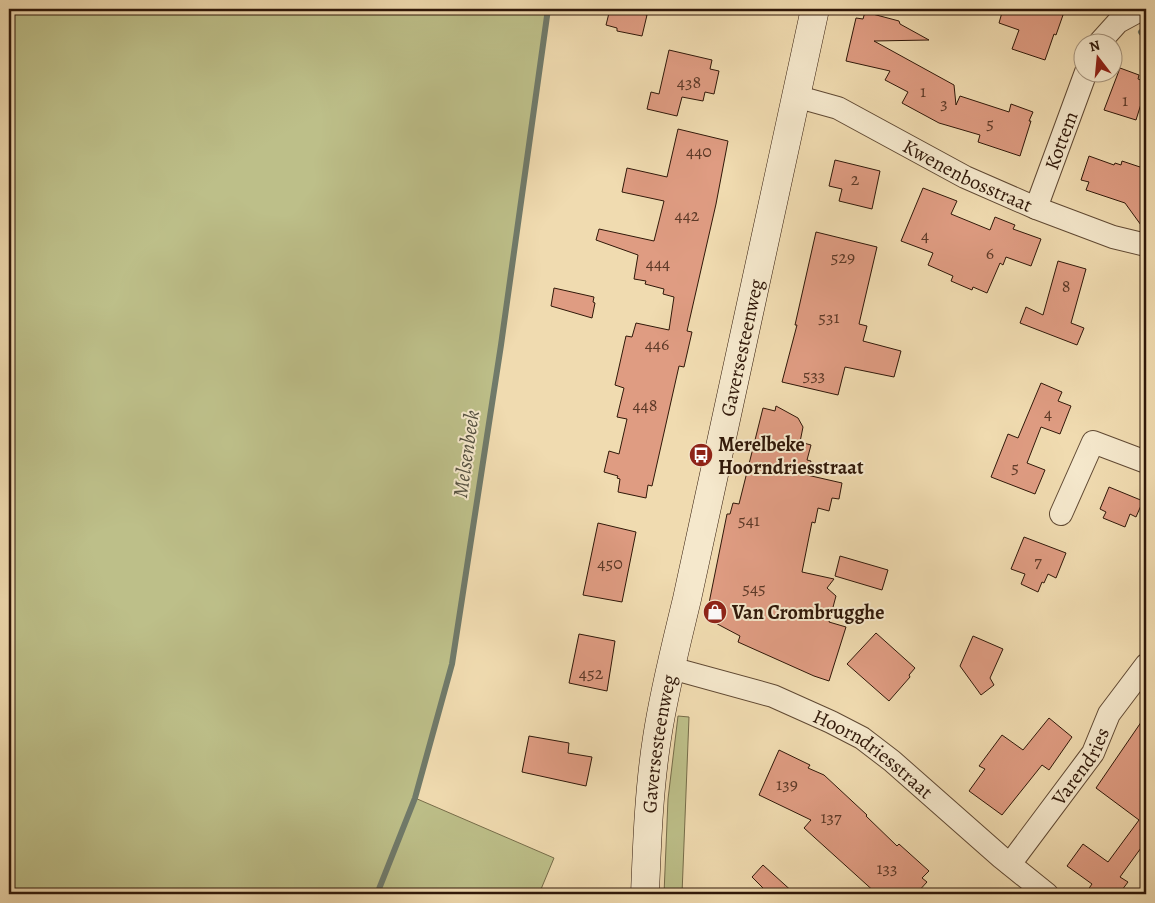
<svg xmlns="http://www.w3.org/2000/svg" width="1155" height="903" viewBox="0 0 1155 903" font-family="Alegreya,serif">
  <style>
    .green { fill: #bdbf89; stroke: #766c49 }
    .lines { fill: none; stroke-linecap: round; stroke-linejoin: round }
    .stream { stroke: #707a6a; stroke-width: 6 }
    .building { fill: #df9c82; stroke: #301809 }
    .street-casing { stroke: #604933; stroke-width: 24 }
    .secondary-casing { stroke: #301809; stroke-width: 29 }
    .street { stroke: #f5e8cc; stroke-width: 22 }
    .secondary { stroke: #f5e8cc; stroke-width: 28 }
    .labels { text-anchor: middle; dominant-baseline: central; stroke-width: 4; stroke-linejoin: round; paint-order: stroke }
    .number-label { font-size: 18px; fill: #5c3927 }
    .street-label { font-size: 20px; fill: #301809; stroke: #f5e8cc }
    .poi-label { font-size: 20px; font-weight: bold; fill: #301809; stroke: #f5e8cc; text-anchor: start }
    .water-label { font-size: 21px; font-style: italic; fill: #555141; stroke: #f5e8cc }
  </style>
  <rect width="100%" height="100%" fill="#f0dbb0"/>
  <filter id="stains"><feTurbulence type="fractalNoise" baseFrequency=".004" numOctaves="4"/><feColorMatrix values="0 0 0 0 .2 0 0 0 0 .09 0 0 0 0 .02 0 0 0 .5 -.17"/></filter>
  <radialGradient id="worn" r=".72"><stop offset=".6" stop-color="#630" stop-opacity="0"/><stop offset="1" stop-color="#630" stop-opacity=".3"/></radialGradient>
  <!-- green -->
  <g class="green">
    <path d="M9 9H548L501 345 452 664 415 798 554 858 539 894H9Z"/>
    <path d="M678 716 689 717 682 894H664L668 799Z"/>
  </g>
  <g class="lines">
    <!-- stream -->
    <g class="stream">
      <path d="M1141 32 1146 38"/>
      <path d="M377 894 415 798 452 664 501 345 548 9"/>
    </g>
  </g>
  <!-- building -->
  <g class="building">
    <path d="M610 9H621L647 15 642 36 617 31V28L606 25Z"/>
    <path d="M1003 9H1062L1061 14 1063 15 1056 35 1054 34 1045 60 1012 49 1019 30 999 23Z"/>
    <path d="M865 12 899 21 900 24 929 40 874 41 954 85 956 105 960 96 1009 112 1011 104 1033 112 1029 121H1031L1020 156 978 142 980 135 939 123 902 103 908 92 885 80 890 71 846 61 856 18 863 19Z"/>
    <path d="M669 50 712 60 710 69 719 71 714 94 705 92 703 101 682 97 677 116 647 109 651 92 659 94Z"/>
    <path d="M1120 68 1139 75 1138 79 1146 82V88L1136 120 1104 110Z"/>
    <path d="M678 129 728 141 716 204 687 331 692 332 684 367 679 366 652 486 648 485 646 498 618 492 620 479 617 478 618 476 604 472 609 451 619 454 627 419 617 417 624 388 615 385 626 336 632 337 636 323 669 330 674 297 663 294 664 289 645 284 646 281 634 279 638 255 596 240 599 229 654 241 664 201 622 192 627 168 667 177Z"/>
    <path d="M1089 156 1114 165 1115 163 1121 165 1122 161 1146 169V232L1125 203 1086 190 1089 182 1081 180Z"/>
    <path d="M835 160 880 171 872 209 839 201 842 189 829 186Z"/>
    <path d="M923 188 957 201 951 214 990 230 995 217 1015 225 1013 229 1041 239 1031 266 1006 257 1003 265 1000 263 987 293 973 287 972 290 951 281 953 276 928 265 933 253 901 241Z"/>
    <path d="M816 232 877 247 859 324 867 326 863 341 901 351 894 377 845 367 838 395 782 382 797 325H795Z"/>
    <path d="M1058 261 1086 269 1071 323 1084 328 1077 345 1020 323 1026 307 1043 315Z"/>
    <path d="M554 288 594 297 593 302 595 303 592 318 551 306Z"/>
    <path d="M1041 383 1062 392 1058 401 1071 406 1060 434 1041 427 1027 463 1045 470 1035 494 991 477 1008 434 1018 438Z"/>
    <path d="M776 406 798 418 803 427 800 442 811 445 807 460 811 461 807 475 842 483 839 499 832 498 829 511 818 508 815 523 812 522 802 572 834 579 827 588 836 596 829 622 846 627 829 681 814 676 738 642 740 636 706 618 727 514H730L733 503 739 504 763 408 775 411Z"/>
    <path d="M1109 487 1143 501 1136 517 1130 514 1125 527 1103 518 1106 512 1100 509Z"/>
    <path d="M598 523 636 532 622 602 583 595Z"/>
    <path d="M1024 537 1066 553 1056 578 1048 574 1044 583 1042 582 1038 592 1021 584 1025 574 1011 569Z"/>
    <path d="M840 556 888 570 882 590 835 576Z"/>
    <path d="M876 633 915 668 909 675 910 677 889 701 847 664Z"/>
    <path d="M579 634 615 641 607 691 569 683Z"/>
    <path d="M973 636 1003 649 990 678 994 685 981 695 960 666Z"/>
    <path d="M1146 715V841L1120 877 1128 882 1119 894H1085L1092 884 1067 866 1083 844 1108 862 1139 820 1096 788Z"/>
    <path d="M1049 718 1072 737 1049 770 1042 765 1002 815 969 791 985 769 979 766 1002 735 1023 750Z"/>
    <path d="M529 736 569 743 568 753 592 757 586 786 522 772Z"/>
    <path d="M779 750 810 765 808 768 824 775 867 815 866 816 897 846 899 844 929 871 922 878 927 882 916 894H877L804 828 811 820 759 795Z"/>
    <path d="M763 865 795 894H769L752 877Z"/>
  </g>
  <g class="lines">
    <!-- street casing -->
    <g class="street-casing">
      <g id="street">
        <path d="M1100 42 1118 22 1142 9"/>
        <path id="s1" d="M795 96 838 108 965 177 1036 208 1113 237 1146 245"/>
        <path id="s2" d="M1036 208 1086 72"/>
        <path d="M1061 514 1093 442 1146 462"/>
        <path id="s3" d="M671 668 773 696 831 722 862 738 892 761 1002 858 1047 894"/>
        <path id="s4" d="M1010 864 1093 753 1109 714 1146 665"/>
      </g>
    </g>
    <!-- secondary casing -->
    <g class="secondary-casing">
      <g id="secondary">
        <path id="s5" d="M645 894C647 842 649 789 657 738 664 691 676 645 687 599L815 9"/>
      </g>
    </g>
    <!-- street -->
    <use href="#street" class="street"/>
    <!-- secondary -->
    <use href="#secondary" class="secondary"/>
  </g>
  <!-- icons -->
  <defs>
    <g id="bus-disc" transform="scale(1.25)"><circle r="9.5" fill="#8f2418" stroke="#f5e8cc"/><path d="M-5-6H5V4H4V6H2V4H-2V6H-4V4H-5ZM-3.5-4V0h7V-4ZM-3.5 1.2v1.5H-2V1.2ZM2 1.2v1.5H3.5V1.2Z" fill="#fff"/></g>
    <g id="shop-disc" transform="scale(1.25)"><circle r="9.5" fill="#8f2418" stroke="#f5e8cc"/><path d="M-5-2.5h2.3a2.7 3.5 0 0 1 5.4 0H5L5.5 6h-11ZM-1.5-2.5h3a1.5 2.3 0 0 0-3 0Z" fill="#fff"/></g>
  </defs>
  <g fill-rule="evenodd">
    <use href="#bus-disc" x="701" y="455"/>
    <use href="#shop-disc" x="715" y="612"/>
  </g>
  <g class="labels">
    <!-- number labels -->
    <g class="number-label">
      <text x="689" y="82">438</text>
      <text x="923" y="91">1</text>
      <text x="1125" y="100">1</text>
      <text x="944" y="103">3</text>
      <text x="990" y="123">5</text>
      <text x="699" y="151">440</text>
      <text x="855" y="179">2</text>
      <text x="687" y="215">442</text>
      <text x="925" y="235">4</text>
      <text x="990" y="253">6</text>
      <text x="843" y="257">529</text>
      <text x="658" y="263">444</text>
      <text x="1066" y="286">8</text>
      <text x="829" y="317">531</text>
      <text x="657" y="344">446</text>
      <text x="814" y="375">533</text>
      <text x="645" y="405">448</text>
      <text x="1048" y="413">4</text>
      <text x="1015" y="467">5</text>
      <text x="749" y="520">541</text>
      <text x="1038" y="561">7</text>
      <text x="610" y="563">450</text>
      <text x="754" y="588">545</text>
      <text x="591" y="673">452</text>
      <text x="787" y="784">139</text>
      <text x="831" y="817">137</text>
      <text x="887" y="868">133</text>
    </g>
    <!-- street labels -->
    <g class="street-label">
      <text stroke="none"><textPath href="#s2" startOffset="72">Kottem</textPath></text>
      <text stroke="none"><textPath href="#s1" startOffset="191">Kwenenbosstraat</textPath></text>
      <text stroke="none"><textPath href="#s5" startOffset="556">Gaversesteenweg</textPath></text>
      <text stroke="none"><textPath href="#s5" startOffset="151">Gaversesteenweg</textPath></text>
      <text stroke="none"><textPath href="#s3" startOffset="222">Hoorndriesstraat</textPath></text>
      <text stroke="none"><textPath href="#s4" startOffset="121">Varendries</textPath></text>
    </g>
    <!-- poi labels -->
    <g class="poi-label">
      <text x="718" y="444">Merelbeke<tspan x="718" dy="23">Hoorndriesstraat</tspan></text>
      <text x="732" y="612">Van Crombrugghe</text>
    </g>
    <!-- water labels -->
    <g class="water-label">
      <text transform="translate(466 454) rotate(-82)">Melsenbeek</text>
    </g>
  </g>
  <!-- margin -->
  <rect width="1155" height="903" fill="none" stroke="#f0dbb0" stroke-width="30"/>
  <rect x="10" y="10" width="1135" height="883" fill="none" stroke="#301809" stroke-width="2.5"/>
  <rect x="15" y="15" width="1125" height="873" fill="none" stroke="#301809"/>
  <!-- north arrow -->
  <g transform="translate(1098 58) rotate(344)"><circle r="24" fill="#f5e8cc" stroke="#a6957e"/>
  <path d="M0-4L9 19L0 12L-9 19Z" fill="#8f2418"/>
  <text y="-8" font-size="14" font-weight="bold" text-anchor="middle" fill="#301809">N</text>
  </g>
  <rect width="100%" height="100%" filter="url(#stains)"/>
  <rect width="100%" height="100%" fill="url(#worn)"/>
</svg>
